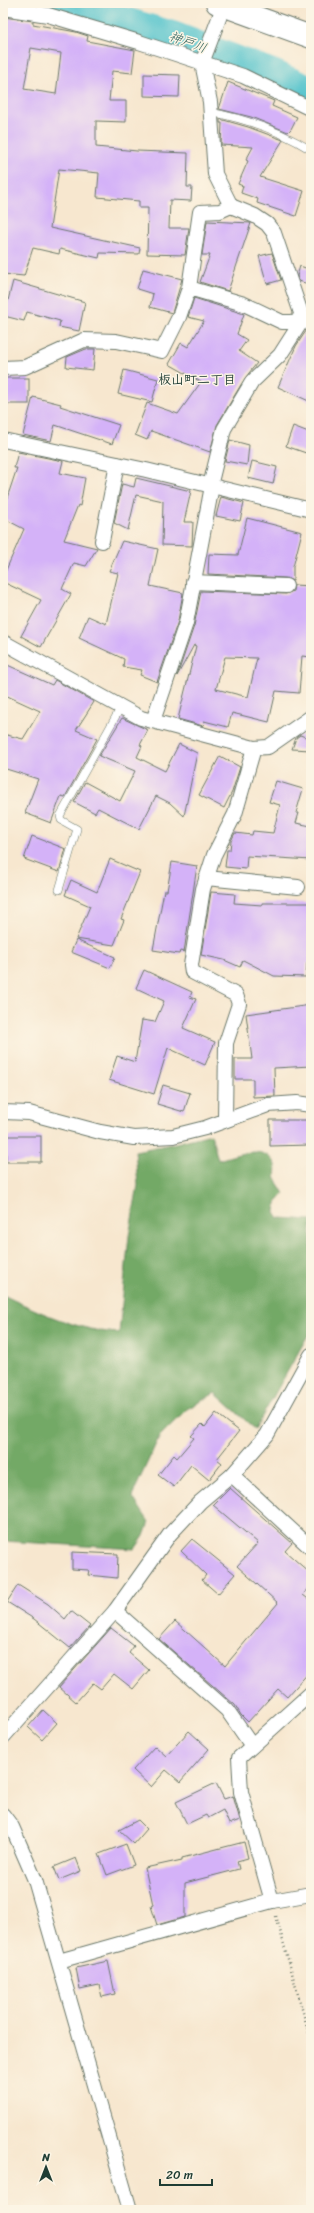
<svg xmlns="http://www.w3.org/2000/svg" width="314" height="2213" viewBox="0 0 314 2213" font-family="Sriracha,'Klee One',sans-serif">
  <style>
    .forest { fill: #73a966; stroke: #49734d }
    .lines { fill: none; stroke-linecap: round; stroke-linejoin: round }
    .river { stroke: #58c5cd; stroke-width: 31 }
    .building { fill: #d4b2f8; fill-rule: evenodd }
    .lane-casing { stroke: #6b786a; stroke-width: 8 }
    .street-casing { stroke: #6b786a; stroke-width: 16 }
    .primary-casing { stroke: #6b786a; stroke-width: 24 }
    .path { stroke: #6b786a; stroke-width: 2.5; stroke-dasharray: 1 3; stroke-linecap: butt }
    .lane { stroke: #fff; stroke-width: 7 }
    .street { stroke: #fff; stroke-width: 14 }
    .primary { stroke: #fff; stroke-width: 22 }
    .labels { text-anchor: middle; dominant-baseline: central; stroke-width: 3; stroke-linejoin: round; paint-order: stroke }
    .water-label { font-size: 13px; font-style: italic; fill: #2d5f5a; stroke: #fcf5e5 }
    .neighbourhood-label { font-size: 13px; font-weight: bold; fill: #1f3d34; stroke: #fcf5e5 }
  </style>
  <rect width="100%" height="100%" fill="#fcf5e5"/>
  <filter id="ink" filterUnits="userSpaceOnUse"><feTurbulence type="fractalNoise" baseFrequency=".025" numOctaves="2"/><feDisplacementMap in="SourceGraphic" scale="8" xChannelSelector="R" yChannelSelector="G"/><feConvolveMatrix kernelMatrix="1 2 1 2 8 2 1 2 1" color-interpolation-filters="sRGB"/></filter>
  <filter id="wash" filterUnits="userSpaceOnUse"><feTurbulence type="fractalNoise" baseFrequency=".012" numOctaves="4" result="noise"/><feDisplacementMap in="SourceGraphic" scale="16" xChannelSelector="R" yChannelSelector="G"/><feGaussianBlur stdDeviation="0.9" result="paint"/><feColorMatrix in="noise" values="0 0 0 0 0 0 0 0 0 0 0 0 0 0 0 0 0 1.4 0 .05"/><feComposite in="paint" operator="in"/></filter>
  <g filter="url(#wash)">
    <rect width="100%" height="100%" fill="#f7e7cf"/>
    <!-- forest -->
    <path class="forest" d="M211 1134 218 1160C234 1156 265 1142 275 1165 277 1169 274 1176 276 1180 278 1185 282 1189 284 1194L276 1203 275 1212 279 1218 311 1220V1330L255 1429 215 1393 187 1409 159 1437 132 1496 149 1522 144 1536 135 1549 3 1541V1295C39 1312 79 1331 119 1333L129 1236 138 1185 135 1151 172 1144Z"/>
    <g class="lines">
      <!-- river -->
      <path class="river" d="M60 3 171 36 271 74 311 92"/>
    </g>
    <g id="blocks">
      <!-- building -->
      <g class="building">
        <path d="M3 17 33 21V24L76 32 88 36 87 41 135 50 132 73 112 71 109 101H126V122L96 121V147L137 151 188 153 187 187H192L191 201 170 200 169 228H189L185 255 147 254 148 208H139V201L97 197 99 173 59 169 50 228 140 248 139 254 100 253 99 258 60 249 59 254 33 248 24 276 3 274ZM31 48 61 53 56 94 24 89Z"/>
        <path d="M144 74 180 75 179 97 144 96Z"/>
        <path d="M228 82 274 101 272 106 297 117 291 129 288 132 251 117 219 109Z"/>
        <path d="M220 119 248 127 283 140 260 177 304 191 296 216 257 203 258 199 241 193 243 186 238 184 248 161 246 160 253 147 221 145 222 123H220Z"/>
        <path d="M207 221 251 223 228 291 200 282 210 255H202Z"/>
        <path d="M272 253 281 280 267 284 259 256Z"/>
        <path d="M300 266 311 270V285L299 281 297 276Z"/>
        <path d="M143 269 182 279 172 313 150 307 153 294 137 289Z"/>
        <path d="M13 281 85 302 79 331 59 327 60 321 27 312 24 321 4 316Z"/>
        <path d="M194 298 244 314 237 334 247 340 239 351 257 363 245 378 217 425 210 452 151 431 147 440 135 435 147 403 178 414 201 382 169 364 181 343 188 347 204 321 188 317Z"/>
        <path d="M306 331 311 332V402L278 387 296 346Z"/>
        <path d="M86 349H95L93 370 66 367 67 357Z"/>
        <path d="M124 370 158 379 152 402 118 394Z"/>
        <rect x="3" y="378" width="26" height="26"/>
        <path d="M33 397 61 404 60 406 119 425 112 444 55 425 51 441 23 435Z"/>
        <path d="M293 426 311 433V439L306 453 286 446Z"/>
        <path d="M230 440 249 445 247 465 225 461Z"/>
        <path d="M18 452 63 461 60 473 85 478 80 506 78 505 64 540 97 548 86 566 74 563 62 589 71 594 41 647 21 636 41 600 3 582V577L24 529 3 518V510L17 468H14Z"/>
        <path d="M252 461 277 467 273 484 248 478Z"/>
        <path d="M136 478 191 491 184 522H193L192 546 162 545 163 501 136 495 128 530 114 523 122 484 134 487Z"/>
        <path d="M221 497 244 503 240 521 216 516Z"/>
        <path d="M247 518 302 532 293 567V581L286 578 208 574 209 554 238 555Z"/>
        <path d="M122 541 158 549 150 586 183 593 178 621 157 682 140 675 142 670 123 667 124 659 79 638 88 616 106 624 118 573 109 571Z"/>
        <path d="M294 585 311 586V657L302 656 299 693 276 691 269 722 232 713 228 727 204 721 203 726 178 719 196 646 194 645 177 676 194 626 201 591 286 594 293 591ZM225 657 257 658 248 697 216 689Z"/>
        <path d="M3 663 52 685 55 680 94 702 76 730 97 739 65 797 61 796 51 823 25 813 38 779 3 768V734L23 739 40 711 3 694Z"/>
        <path d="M122 718 148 730 140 745 142 746 137 757 165 771 179 744 197 753 184 816 170 803 156 796 139 829 98 808 95 813 74 802 85 782 120 801 135 771 99 756Z"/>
        <path d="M300 735 311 739V750L292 749 296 738Z"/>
        <path d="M220 756 240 767 232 792 224 808 199 795Z"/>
        <path d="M276 781 303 789 296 813H299L296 823 311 826V860L247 856 246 869 225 867 227 850H230L231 841 235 833 252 835 253 831 273 833 280 805 269 802Z"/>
        <path d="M32 836 66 849 59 872 24 859Z"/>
        <path d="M110 859 140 872 121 919 124 920 114 945 76 939 90 906 65 895 71 880 97 892Z"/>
        <path d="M172 862 197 866 184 952 180 951 179 954 153 950 164 891H167Z"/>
        <path d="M211 892 235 894 234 903 262 905V903H311V963H307L306 977 274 976 243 960 240 967 224 960 201 955Z"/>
        <path d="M76 940 115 957 110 968 71 952Z"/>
        <path d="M144 970 192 992 190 997 196 999 183 1028 215 1042 205 1065 168 1048 154 1094 109 1080 117 1056 135 1062 142 1020 155 1022 164 1001 136 988Z"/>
        <path d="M311 1005V1066L274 1068 275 1096 253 1097V1079H235V1059H252L246 1014Z"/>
        <path d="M163 1085 190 1093 184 1112 157 1104Z"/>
        <path d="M270 1120H311V1145L270 1146Z"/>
        <rect x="6" y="1136" width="35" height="26"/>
        <path d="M216 1413 239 1431 217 1459 222 1463 209 1480 191 1465 174 1487 158 1475 174 1455 177 1458 194 1438 191 1436 202 1424 205 1427Z"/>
        <path d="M230 1488 292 1543 285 1551 311 1574V1586L303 1595 311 1601V1670L287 1697 278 1689 248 1722 241 1715 235 1705 159 1639 175 1621 225 1666 278 1603 237 1566 258 1543 213 1505Z"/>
        <path d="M192 1539 235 1574 218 1594 202 1580 206 1575 181 1551Z"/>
        <path d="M72 1552 118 1554 117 1578 88 1575 89 1570 72 1569Z"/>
        <path d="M18 1585 48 1604 65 1619 71 1611 90 1626 70 1648 34 1619 7 1602Z"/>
        <path d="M111 1628 134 1646 129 1653 149 1670 133 1689 114 1674 101 1689 93 1683 76 1702 59 1687Z"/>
        <path d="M43 1710 57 1723 42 1740 28 1727Z"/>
        <path d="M189 1731 209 1749 180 1782 166 1770 151 1787 133 1770 155 1746 166 1756Z"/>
        <path d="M216 1783 224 1799 233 1796 240 1820 229 1824 223 1810 208 1818 206 1815 187 1824 176 1802Z"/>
        <path d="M138 1820 147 1829 134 1844 119 1830Z"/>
        <path d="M244 1842 248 1858 237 1861 239 1869 185 1883V1917L157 1925 151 1906 153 1905 145 1868 182 1860V1858Z"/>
        <path d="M126 1844 134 1865 107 1875 99 1854Z"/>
        <path d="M76 1858 81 1871 59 1880 54 1867Z"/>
        <path d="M108 1961 115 1994 102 1997 99 1985 80 1989 76 1968Z"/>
      </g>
    </g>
  </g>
  <g filter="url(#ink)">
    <use href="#blocks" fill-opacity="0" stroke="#6b786a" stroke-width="1"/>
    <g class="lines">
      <!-- lane casing -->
      <g class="lane-casing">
        <g id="lane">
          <path d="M210 112C246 119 279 130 311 150"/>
          <path d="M59 890 77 829 61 820 60 816 121 707"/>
        </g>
      </g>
      <!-- street casing -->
      <g class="street-casing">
        <g id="street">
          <path d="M224 5 202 63 210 102 215 174 231 206 255 216 267 224 274 233 303 319 311 324"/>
          <path d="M3 8 48 15 139 42 243 76 311 109"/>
          <path d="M189 288 244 304 282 322H292L303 319 280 355 252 382 224 429 210 486"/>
          <path d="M3 368 25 367 84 340 116 341 162 351 179 317 189 288 200 212 220 211 231 206"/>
          <path d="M3 440 146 470 311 510"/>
          <path d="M102 541 117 464"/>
          <path d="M193 582 286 586"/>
          <path d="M3 642 141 718 254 748 268 747 311 717"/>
          <path d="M153 721 186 623 212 486"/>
          <path d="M206 878 298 887"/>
          <path d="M3 1112 29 1113 100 1132 134 1138 173 1136 205 1128 268 1105 297 1103 311 1105"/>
          <path d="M225 1120 226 1043 239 1004 236 995 192 972 191 965 203 889 214 855 235 814 254 748"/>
          <path d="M232 1475 311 1548"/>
          <path d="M115 1611 227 1710 252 1746"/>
          <path d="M3 1737 115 1611 170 1534 200 1502 232 1475 267 1435 311 1355"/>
          <path d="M3 1815 12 1827 35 1880 130 2210"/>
          <path d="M272 1901 241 1792 239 1758 311 1693"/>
          <path d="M59 1961 272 1901 311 1894"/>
        </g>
      </g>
      <!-- primary casing -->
      <g class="primary-casing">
        <path id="primary" d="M217 3 311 37"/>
      </g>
      <!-- path -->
      <path class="path" d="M276 1916 311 2041"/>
      <!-- lane -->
      <use href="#lane" class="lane"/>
      <!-- street -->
      <use href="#street" class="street"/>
      <!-- primary -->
      <use href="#primary" class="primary"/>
    </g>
  </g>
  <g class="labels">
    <!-- water labels -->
    <g class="water-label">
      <text transform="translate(188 42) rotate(20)">神戸川</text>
    </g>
    <!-- neighbourhood labels -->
    <g class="neighbourhood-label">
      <text x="197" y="379">板山町二丁目</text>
    </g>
  </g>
  <!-- margin -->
  <rect width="314" height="2213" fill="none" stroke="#fcf5e5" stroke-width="16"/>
  <!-- north arrow -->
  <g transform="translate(46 2167)" stroke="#fcf5e5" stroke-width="3" paint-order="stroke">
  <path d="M0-3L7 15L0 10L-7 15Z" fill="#1f3d34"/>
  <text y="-6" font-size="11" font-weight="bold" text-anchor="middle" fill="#1f3d34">N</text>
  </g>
  <!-- scale -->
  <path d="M160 2179v6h52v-6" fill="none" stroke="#1f3d34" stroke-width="2"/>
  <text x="166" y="2179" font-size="12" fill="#1f3d34" stroke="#fcf5e5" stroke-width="3" paint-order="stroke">20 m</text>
</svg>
